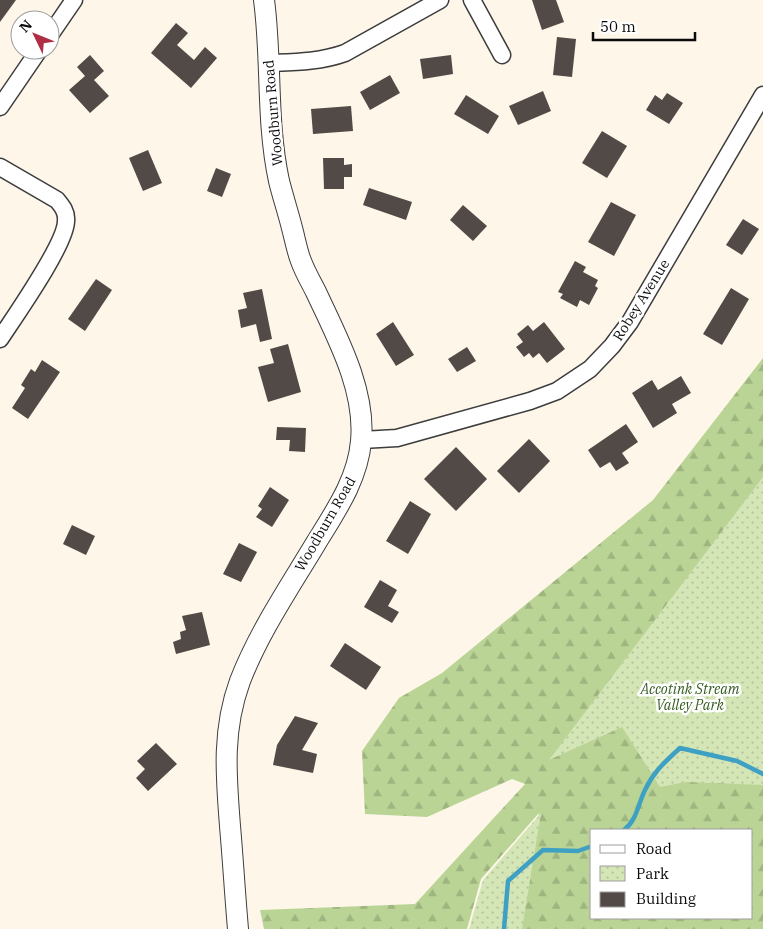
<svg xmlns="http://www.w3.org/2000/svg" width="763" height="929" viewBox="0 0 763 929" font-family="'IBM Plex Serif',serif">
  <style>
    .forest { fill: url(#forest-firs); fill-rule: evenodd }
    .park { fill: url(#park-dots) }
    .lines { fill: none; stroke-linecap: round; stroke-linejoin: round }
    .stream { stroke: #3ea0c3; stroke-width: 4.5 }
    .building { fill: #524a47 }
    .minor-casing { stroke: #3d3d3d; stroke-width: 19 }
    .tertiary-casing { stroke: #3d3d3d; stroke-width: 22 }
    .minor { stroke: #fff; stroke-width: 16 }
    .tertiary { stroke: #fff; stroke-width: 20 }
    .labels { text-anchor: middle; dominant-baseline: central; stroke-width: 5; stroke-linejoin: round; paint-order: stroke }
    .street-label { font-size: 14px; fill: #0a0a0a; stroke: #fff }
    .park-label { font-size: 14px; font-style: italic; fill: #355c20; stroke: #fff }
  </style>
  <defs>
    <pattern id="forest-firs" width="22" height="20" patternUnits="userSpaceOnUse" patternTransform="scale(1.25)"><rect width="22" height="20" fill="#bad496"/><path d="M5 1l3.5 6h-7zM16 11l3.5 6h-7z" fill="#9fb580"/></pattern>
    <pattern id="park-dots" width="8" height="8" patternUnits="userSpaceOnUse" patternTransform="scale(1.25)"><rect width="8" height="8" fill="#d4e5b6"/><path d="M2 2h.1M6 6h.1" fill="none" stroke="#b5c39b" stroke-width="1.8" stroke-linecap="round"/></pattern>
  </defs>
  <rect width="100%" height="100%" fill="#fef7e9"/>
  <!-- forest -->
  <path class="forest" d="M763 358V929H520L539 813 481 879 467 929H264L260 910 415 904 525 784 512 779 427 817 365 814 362 751 399 698 442 673 653 500ZM592 830H752V918H592Z"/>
  <!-- park -->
  <g class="park">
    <path d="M763 477V785L686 782 660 787 622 727 549 760Z"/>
    <path d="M541 813 522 929H469L483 880Z"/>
  </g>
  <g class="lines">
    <!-- stream -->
    <g class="stream">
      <path d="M624 830C637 820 638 804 645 790 654 771 665 762 680 748L737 761 763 774"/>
      <path d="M504 929 508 881 543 850 578 851 592 846"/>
    </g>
  </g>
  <!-- building -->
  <g class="building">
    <path d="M0 0H16L0 22Z"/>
    <path d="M532 0H556L564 22 542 30Z"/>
    <path d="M176 23 188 33 177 45 194 60 205 47 217 58 191 88 151 53Z"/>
    <path d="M557 37 576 39 572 77 553 75Z"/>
    <path d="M90 55 104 71 94 80 109 96 90 113 69 90 85 76 77 67Z"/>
    <path d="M451 55 453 74 423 79 420 59Z"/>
    <path d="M390 75 400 93 370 110 360 92Z"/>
    <path d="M543 91 551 111 518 125 509 106Z"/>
    <path d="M667 93 683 103 669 124 646 110 655 95 662 100Z"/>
    <path d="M466 95 499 116 488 134 454 114Z"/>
    <path d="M351 106 353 131 313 134 311 109Z"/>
    <path d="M602 131 627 146 607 178 582 163Z"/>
    <path d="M148 150 162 183 143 191 129 158Z"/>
    <path d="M323 158H344V165L352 164V177H344V189H324Z"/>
    <path d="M216 168 231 174 222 197 207 191Z"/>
    <path d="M369 188 412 202 406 220 363 205Z"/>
    <path d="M611 202 636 215 614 256 588 242Z"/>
    <path d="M463 205 487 226 473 241 450 220Z"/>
    <path d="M743 219 759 229 742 255 726 245Z"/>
    <path d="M575 261 586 267 583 272 598 280 595 286 598 288 589 305 580 300 577 307 560 298 563 294 558 292Z"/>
    <path d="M96 279 112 290 85 331 68 319Z"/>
    <path d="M731 288 749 299 722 345 703 334Z"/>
    <path d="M262 289 272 339 260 342 256 324 241 328 238 310 247 308 243 293Z"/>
    <path d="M393 322 414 355 396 366 376 334Z"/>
    <path d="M544 322 565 349 547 363 539 353 533 358 529 353 524 357 516 347 523 342 517 334 528 325 533 331Z"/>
    <path d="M288 344 301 392 268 402 258 367 274 363 270 349Z"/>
    <path d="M467 347 476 361 457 372 448 359Z"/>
    <path d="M42 360 60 372 28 419 12 408 25 388 21 385 31 369 35 372Z"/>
    <path d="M681 376 691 393 672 404 677 413 653 428 632 393 652 380 658 390Z"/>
    <path d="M626 424 638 442 622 453 629 463 616 471 610 462 600 468 588 450Z"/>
    <path d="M277 427 306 428 305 452 289 451 290 440H276Z"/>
    <path d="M529 439 550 461 519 493 497 471Z"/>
    <path d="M456 447 487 479 456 511 424 479Z"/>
    <path d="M270 487 289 500 272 527 256 517 262 509 258 506Z"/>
    <path d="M410 501 431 514 408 554 386 541Z"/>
    <path d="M72 525 95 536 86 555 63 544Z"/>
    <path d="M239 543 257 552 241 582 223 574Z"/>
    <path d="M380 580 397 590 388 606 399 612 392 623 364 607Z"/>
    <path d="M202 612 210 645 176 654 173 642 181 639 180 632 186 630 182 616Z"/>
    <path d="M345 643 381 667 366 690 330 666Z"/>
    <path d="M295 716 318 723 302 750 317 754 313 773 273 765 277 745Z"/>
    <path d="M156 743 177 764 148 791 136 778 145 769 137 761Z"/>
  </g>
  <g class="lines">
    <!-- minor casing -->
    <g class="minor-casing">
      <g id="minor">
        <path d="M472 0 502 55"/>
        <path d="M50 35 74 0"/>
        <path d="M269 63C295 62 320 62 345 53L440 0"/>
        <path d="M0 107 39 50"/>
        <path d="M0 167 57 200C62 206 67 212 66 221 66 244 15 316 0 339"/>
        <path d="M362 440 397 438 530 401 557 391 590 369 612 346 630 322 763 95"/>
      </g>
    </g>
    <!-- tertiary casing -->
    <g class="tertiary-casing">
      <path id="tertiary" d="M238 929C235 895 233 860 230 826 226 775 222 730 240 681 259 632 289 588 316 543 335 512 358 479 361 441 366 390 337 337 316 292 311 282 305 272 301 261 297 251 295 239 292 228 288 212 283 197 279 181 266 121 272 60 264 0"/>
    </g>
    <!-- minor -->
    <use href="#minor" class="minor"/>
    <!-- tertiary -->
    <use href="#tertiary" class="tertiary"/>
  </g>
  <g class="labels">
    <!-- street labels -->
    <g class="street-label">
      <text transform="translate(273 113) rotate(-95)">Woodburn Road</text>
      <text transform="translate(641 300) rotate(-58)">Robey Avenue</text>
      <text transform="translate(325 524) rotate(-60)">Woodburn Road</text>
    </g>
    <!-- park labels -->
    <g class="park-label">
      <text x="690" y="689">Accotink Stream<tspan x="690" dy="16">Valley Park</tspan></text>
    </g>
  </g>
  <!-- legend -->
  <rect x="590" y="829" width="162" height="90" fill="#ffffff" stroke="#9d9d9d"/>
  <rect x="600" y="845" width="25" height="8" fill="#ffffff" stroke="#9d9d9d"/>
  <text x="636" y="854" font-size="15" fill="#0a0a0a">Road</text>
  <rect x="600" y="866" width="25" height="15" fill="url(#park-dots)" stroke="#9d9d9d"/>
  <text x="636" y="879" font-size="15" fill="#0a0a0a">Park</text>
  <rect x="600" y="892" width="25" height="15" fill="#524a47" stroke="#9d9d9d"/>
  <text x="636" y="904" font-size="15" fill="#0a0a0a">Building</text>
  <!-- north arrow -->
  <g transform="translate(35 35) rotate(313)"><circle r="24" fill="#ffffff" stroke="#9d9d9d"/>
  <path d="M0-4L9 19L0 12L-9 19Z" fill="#af2d45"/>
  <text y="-8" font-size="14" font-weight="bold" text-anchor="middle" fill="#0a0a0a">N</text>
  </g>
  <!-- scale -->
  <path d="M593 32v8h102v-8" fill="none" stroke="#0a0a0a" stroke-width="2.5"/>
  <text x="600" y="32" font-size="15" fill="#0a0a0a" stroke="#ffffff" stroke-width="4" paint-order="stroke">50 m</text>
</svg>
